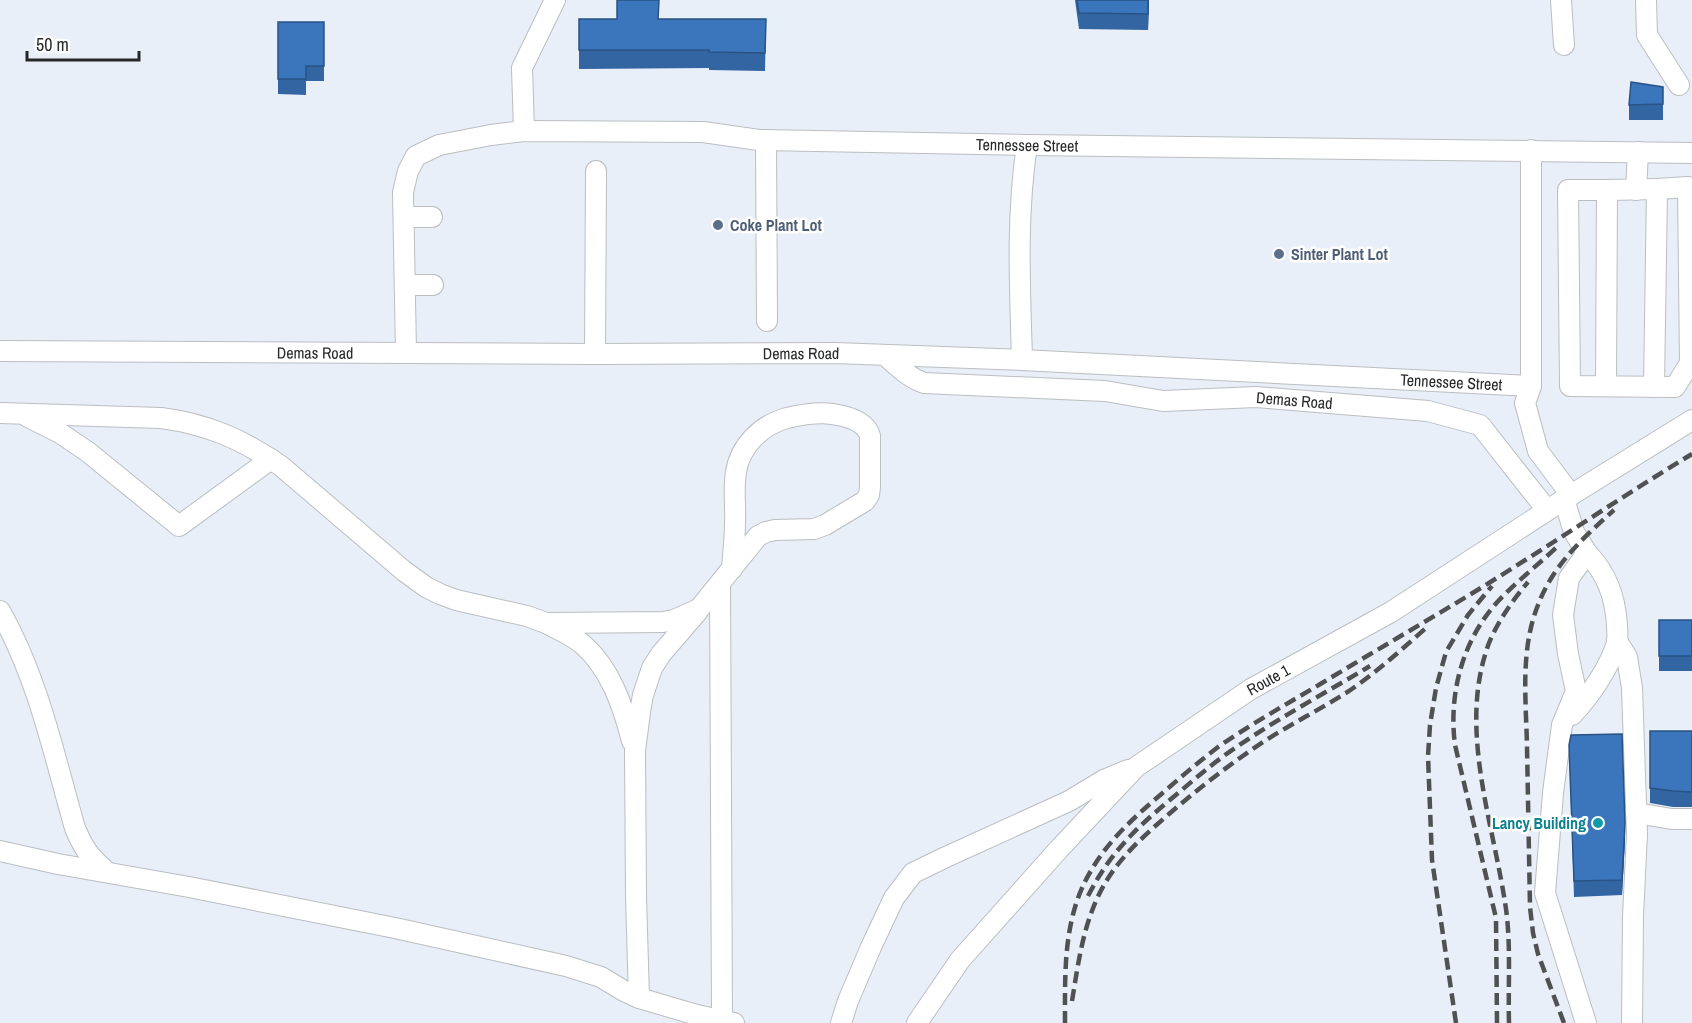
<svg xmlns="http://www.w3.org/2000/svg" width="1692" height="1023" viewBox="0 0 1692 1023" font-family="'Archivo Narrow',sans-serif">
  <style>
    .built { fill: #e8eff9 }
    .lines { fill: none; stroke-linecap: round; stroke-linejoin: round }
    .minor-casing { stroke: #bbbec1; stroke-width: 22 }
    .minor { stroke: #fff; stroke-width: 20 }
    .rail { stroke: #4f5152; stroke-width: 4.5; stroke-dasharray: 12 6; stroke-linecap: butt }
    .wall { fill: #3365a3 }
    .shaded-wall { fill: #295384 }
    .building { fill: #3b76bd; stroke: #295384; stroke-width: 1.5 }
    .service-dot { fill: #5c6f8a; stroke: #fff; stroke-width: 2 }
    .culture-dot { fill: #0f9aa8; stroke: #fff; stroke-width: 2 }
    .labels { text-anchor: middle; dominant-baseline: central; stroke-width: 5; stroke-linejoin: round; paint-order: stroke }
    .street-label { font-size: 16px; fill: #272829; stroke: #fff }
    .service-label { font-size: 16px; font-weight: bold; fill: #4e5e75; stroke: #fff; text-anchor: start }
    .culture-label { font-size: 16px; font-weight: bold; fill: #0d838f; stroke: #fff; text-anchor: end }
  </style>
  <rect width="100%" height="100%" fill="#f6f9fc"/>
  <!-- built -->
  <rect class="built" x="0" y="0" width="1692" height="1023"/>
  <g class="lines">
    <!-- minor casing -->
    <g class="minor-casing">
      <g id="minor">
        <path d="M1561 0 1564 45"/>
        <path d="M1646 0 1647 35 1679 85"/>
        <path d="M524 131 522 68 555 0"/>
        <path d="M766 140 767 321"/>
        <path d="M1607 190 1657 189 1654 387"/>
        <path d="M1636 190 1638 152"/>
        <path d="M404 217H432"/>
        <path d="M405 285H433"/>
        <path id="s1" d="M0 351 595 354 835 353 1022 360 1531 386V150"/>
        <path id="s2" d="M406 352 403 192 408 171 416 156 439 145 491 135 524 131 703 132 759 140 1027 145 1692 153"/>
        <path d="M595 354 596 171"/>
        <path id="s3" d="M885 355C897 366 908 377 924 383L1105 391 1163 401 1256 397 1428 411 1480 425 1547 510"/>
        <path d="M1022 360C1020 288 1016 217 1027 145"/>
        <path d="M1531 386 1525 403 1538 451 1571 495"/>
        <path d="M1606 386 1607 190H1568L1570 386 1675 387 1690 363 1688 187 1657 189"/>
        <path d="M0 413 161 418C207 424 242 439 281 466L404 571 426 587 440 594 456 600 527 616 546 623 663 622 674 620 699 609 758 536 766 532 775 530 814 529 825 525 865 501 869 495 870 487V436C866 421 846 416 832 414 818 412 800 415 787 418 761 425 740 446 736 472 733 489 736 506 735 523 735 538 733 554 732 569"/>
        <path d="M28 417 60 433 88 452 179 526 271 459"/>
        <path d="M1564 499 1574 532 1587 553 1569 578 1563 615 1568 654 1576 691 1562 725 1553 793 1545 893 1586 1023"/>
        <path d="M720 584 722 1020"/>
        <path d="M0 611C38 678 54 755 75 828 84 850 90 857 107 872"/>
        <path d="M548 624C559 630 571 635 581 643 610 667 623 706 632 741"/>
        <path d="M1617 641 1627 657 1632 688 1637 834 1633 916 1632 1023"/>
        <path d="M1572 715C1590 696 1609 668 1617 643 1618 638 1617 630 1617 625 1615 596 1607 574 1587 553"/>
        <path d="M1636 813 1672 819H1692"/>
        <path d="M0 851 58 864 189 887 395 928 566 966 601 977 624 991 639 998 697 1015 734 1023"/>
        <path d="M639 998 636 897 635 751 640 712 643 695 652 668 661 654 698 611"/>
        <path d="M841 1023 848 1001 871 947 894 898 913 873 946 857 1069 801 1104 780 1128 770"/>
        <path id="s4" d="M917 1023 960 960 1059 849 1136 767 1251 689 1391 612 1571 495 1692 420"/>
      </g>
    </g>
    <!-- minor -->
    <use href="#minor" class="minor"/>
    <!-- rail -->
    <g class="rail">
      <path d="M1088 896C1110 853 1135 829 1171 799 1189 784 1206 769 1225 755 1271 722 1322 695 1370 666"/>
      <path d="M1072 1001C1079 959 1084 917 1107 880 1123 854 1146 834 1169 814 1199 788 1230 764 1263 742 1291 724 1321 709 1349 691 1377 672 1401 650 1426 628"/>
      <path d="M1065 1023C1065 970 1063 916 1092 869 1111 837 1138 814 1166 790 1183 775 1200 761 1218 747 1251 724 1287 704 1322 683 1370 654 1418 626 1466 597 1542 551 1616 500 1692 454"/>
      <path d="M1456 1023 1432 860 1428 756 1430 725 1436 688 1446 652 1468 615 1492 586"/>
      <path d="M1497 1023 1496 918 1455 745C1448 691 1464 635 1503 596 1521 578 1540 563 1558 546"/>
      <path d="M1509 1023C1508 985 1511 946 1506 909 1494 824 1457 728 1489 643 1498 621 1513 600 1528 582"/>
      <path d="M1564 1023 1538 954 1533 933 1530 907C1529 853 1528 800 1527 746 1526 700 1520 650 1538 605 1553 565 1583 538 1614 510"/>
    </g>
  </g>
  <!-- wall -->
  <g class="wall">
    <path d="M1075 0H1149L1148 30 1079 29Z"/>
    <path d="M579 19H766L765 71 709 70V68L579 69Z"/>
    <path d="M278 22H324V81H306V95L278 94Z"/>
    <path d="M1663 87V120H1629V105Z"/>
    <rect x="1659" y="620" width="33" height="51"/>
    <path d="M1650 731H1692V807H1673L1650 803Z"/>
    <path d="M1569 745 1625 839 1622 895 1574 897Z"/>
  </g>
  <!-- shaded-wall -->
  <g class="shaded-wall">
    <path d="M1148 0H1149L1148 30Z"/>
    <path d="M1625 823V839L1622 895V880Z"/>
  </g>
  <!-- building -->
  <g class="building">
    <path d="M617 0H659L658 19H766L765 53 709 52V50H579V19H617Z"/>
    <path d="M1077 0H1148V14L1079 13Z"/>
    <path d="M278 22H324V66H306V79H278Z"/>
    <path d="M1631 82 1663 87V104L1629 105Z"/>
    <rect x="1659" y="620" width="33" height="36"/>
    <path d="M1650 731H1692V792L1673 791 1650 788Z"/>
    <path d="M1622 734 1625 823 1622 880 1574 881 1569 745 1571 735Z"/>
  </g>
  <!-- markers -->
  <g class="service-dot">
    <circle cx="718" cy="225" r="6"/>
    <circle cx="1279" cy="254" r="6"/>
  </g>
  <circle class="culture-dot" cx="1598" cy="823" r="6"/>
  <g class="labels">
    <!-- street labels -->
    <g class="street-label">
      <text stroke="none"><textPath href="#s2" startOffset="814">Tennessee Street</textPath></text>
      <text stroke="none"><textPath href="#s1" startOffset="315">Demas Road</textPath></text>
      <text stroke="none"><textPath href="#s1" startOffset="801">Demas Road</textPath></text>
      <text stroke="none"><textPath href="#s1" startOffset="1452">Tennessee Street</textPath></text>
      <text stroke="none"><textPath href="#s3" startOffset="420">Demas Road</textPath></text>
      <text stroke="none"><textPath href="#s4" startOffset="496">Route 1</textPath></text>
    </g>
    <!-- service labels -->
    <g class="service-label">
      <text x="730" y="225">Coke Plant Lot</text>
      <text x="1291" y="254">Sinter Plant Lot</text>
    </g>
    <!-- culture labels -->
    <g class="culture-label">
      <text x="1586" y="823">Lancy Building</text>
    </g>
  </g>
  <!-- scale -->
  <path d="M27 51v9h112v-9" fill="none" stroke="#272829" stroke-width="3"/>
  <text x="36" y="51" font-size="18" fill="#272829" stroke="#ffffff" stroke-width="4.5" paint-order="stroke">50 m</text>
</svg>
